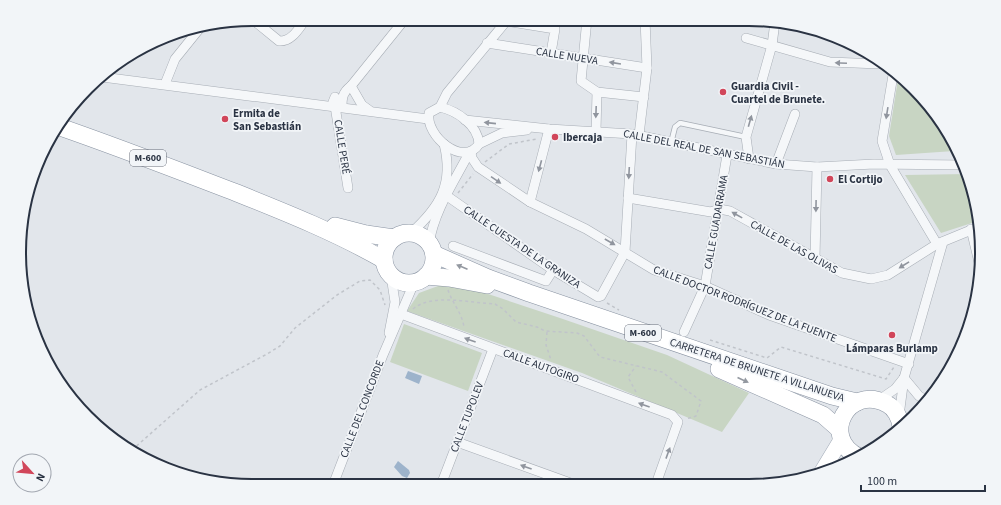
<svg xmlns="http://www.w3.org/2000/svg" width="1001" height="505" viewBox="0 0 1001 505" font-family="'Source Sans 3',sans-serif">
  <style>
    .green { fill: #c8d5c3 }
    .water { fill: #9db3cb }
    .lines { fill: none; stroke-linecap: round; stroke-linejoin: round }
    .lane-casing { stroke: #a7adb5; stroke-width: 6 }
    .street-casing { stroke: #a7adb5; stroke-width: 10 }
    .primary-casing { stroke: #a1aab7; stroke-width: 16 }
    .highway-casing { stroke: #8993a2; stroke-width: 18 }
    .path { stroke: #c0c4ca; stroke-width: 1.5; stroke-dasharray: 3 3; stroke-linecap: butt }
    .lane { stroke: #f5f7f9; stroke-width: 4.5 }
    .street { stroke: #f5f7f9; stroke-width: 9 }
    .primary { stroke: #fff; stroke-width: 15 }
    .highway { stroke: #fff; stroke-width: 17 }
    .oneway { fill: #90959e }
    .oneway2 { fill: #9499a1 }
    .poi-dot { fill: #d1465a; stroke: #f2f5f8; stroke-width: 1.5 }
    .labels { text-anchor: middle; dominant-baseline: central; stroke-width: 3.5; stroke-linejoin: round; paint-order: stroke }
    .shield { fill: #f2f5f8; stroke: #666d79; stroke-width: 1 }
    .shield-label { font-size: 10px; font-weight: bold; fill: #2a3343 }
    .street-label { font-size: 11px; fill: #2a3343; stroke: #f2f5f8 }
    .poi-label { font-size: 11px; font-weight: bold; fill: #2a3343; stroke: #f2f5f8; text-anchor: start }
    .rim { fill: none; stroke: #2a3343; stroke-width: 2 }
  </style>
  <rect width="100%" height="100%" fill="#e2e6eb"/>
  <!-- green -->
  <g class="green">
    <path d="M898 79 924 98 954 151 896 155 889 136Z"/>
    <path d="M968 174 970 177 975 222 941 233 905 175Z"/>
    <path d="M438 286H464L560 318 667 355 749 393 722 432 582 373 407 311 419 293Z"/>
    <path d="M404 324 482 353 468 391 390 362Z"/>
  </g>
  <!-- water -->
  <g class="water">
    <path d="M408 371 422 376 419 384 405 378Z"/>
    <path d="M398 461 409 470 410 473 407 478 402 476 394 467Z"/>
  </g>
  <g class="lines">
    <!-- lane casing -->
    <g class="lane-casing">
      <path id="lane" d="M671 143 675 127 680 123 746 137"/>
    </g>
    <!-- street casing -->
    <g class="street-casing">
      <g id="street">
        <path d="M252 19 279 41C292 42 299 28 306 19"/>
        <path d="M587 19 581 81 597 92 644 97"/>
        <path d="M506 21 555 29 551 53"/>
        <path d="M746 38 830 62 879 64"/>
        <path d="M487 43 647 68"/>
        <path d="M893 75 882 141 890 165 937 244"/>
        <path d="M102 77 428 119"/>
        <path d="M165 84 175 59 200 28"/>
        <path d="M351 86 362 105 369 110"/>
        <path d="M335 97 333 102 335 106 348 188"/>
        <path d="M342 107C342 97 343 92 351 86L405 19"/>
        <path d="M440 107C457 111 478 125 479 144 464 168 425 136 429 113Z"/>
        <path d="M440 107 447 93 508 19"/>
        <path d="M465 120 549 129 632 134 776 164 817 167 874 164 963 165"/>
        <path d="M596 131 597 92"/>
        <path d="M639 135 647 68 645 19"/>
        <path d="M479 144 502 133 527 130"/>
        <path d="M471 153 472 158 478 167 530 202 586 229 654 270 705 286 769 315 909 364"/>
        <path d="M749 159 746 137 772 45 775 22"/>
        <path d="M776 164 795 114"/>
        <path d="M447 196 553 270 598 297 601 296 625 252 632 134"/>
        <path d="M628 198 711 212 719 209 730 211 842 273 871 279 888 275 937 244 976 228"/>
        <path d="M530 202 549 129"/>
        <path d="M971 229 981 271"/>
        <path d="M411 233C440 207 454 184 444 144"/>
        <path d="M429 244C434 211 454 182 469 153"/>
        <path d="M453 246 546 281 553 270"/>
        <path d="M815 259 817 167"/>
        <path d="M401 314 672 415 678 422 656 484"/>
        <path d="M684 332 705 286 727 155"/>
        <path d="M389 333 395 302 391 276"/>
        <path d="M904 378 919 396 928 401"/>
        <path d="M879 400 895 389 903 379"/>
        <path d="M899 416 904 378 943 242"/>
        <path d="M457 442 576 485"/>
        <path d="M333 485 383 355 414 283"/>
        <path d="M441 485 493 349"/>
      </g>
    </g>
    <!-- primary casing -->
    <g class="primary-casing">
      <path id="primary" d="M821 473 841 440"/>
    </g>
    <!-- highway casing -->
    <g class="highway-casing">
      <g id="highway">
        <path d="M57 126C118 147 177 170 237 193 287 213 337 233 384 260"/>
        <path d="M335 226 366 234 394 238"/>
        <circle cx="409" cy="258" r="25"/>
        <path d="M434 254 488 278 529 293 832 396 857 402"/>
        <path d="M426 276 449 278 487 285"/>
        <path d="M719 369 823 415 839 429"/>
        <path d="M859 457C819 438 848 383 887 404 895 408 900 418 901 427"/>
      </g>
    </g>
    <!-- path -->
    <g class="path">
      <path d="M485 162 509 144 537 139"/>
      <path d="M458 193 473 174"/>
      <path d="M448 290C452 303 463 314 464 328"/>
      <path d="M607 303 619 310"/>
      <path d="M413 309C431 293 471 303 495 304L503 309 516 322 537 327 545 331 577 333 584 336 600 357 662 372 701 401 696 416 686 419"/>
      <path d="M547 332 546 345 551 360"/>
      <path d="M710 340 767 358 781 347 886 379 894 367"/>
      <path d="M636 392 628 377 636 366"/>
      <path d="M132 450 200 390 267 354 280 346 295 328 337 295 360 281 370 280 380 290 385 305"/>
    </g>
    <!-- lane -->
    <use href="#lane" class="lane"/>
    <!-- street -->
    <use href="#street" class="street"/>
    <!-- primary -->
    <use href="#primary" class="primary"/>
    <!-- highway -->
    <use href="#highway" class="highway"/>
  </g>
  <!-- one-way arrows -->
  <defs><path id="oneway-solid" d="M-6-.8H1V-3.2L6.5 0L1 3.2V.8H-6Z"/></defs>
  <g class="oneway">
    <use href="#oneway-solid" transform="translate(615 63) rotate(-171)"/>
    <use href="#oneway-solid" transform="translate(841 63) rotate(-178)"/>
    <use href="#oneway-solid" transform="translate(596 112) rotate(92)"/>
    <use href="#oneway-solid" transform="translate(887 113) rotate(99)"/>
    <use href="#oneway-solid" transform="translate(750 121) rotate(-74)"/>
    <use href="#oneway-solid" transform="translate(490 123) rotate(-174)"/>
    <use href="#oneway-solid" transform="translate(540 166) rotate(105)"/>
    <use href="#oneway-solid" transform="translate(629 173) rotate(93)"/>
    <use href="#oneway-solid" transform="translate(496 180) rotate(34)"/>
    <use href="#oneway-solid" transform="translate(816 206) rotate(91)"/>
    <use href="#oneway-solid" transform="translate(737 215) rotate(-151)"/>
    <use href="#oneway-solid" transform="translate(610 242) rotate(30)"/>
    <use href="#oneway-solid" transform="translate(904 265) rotate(148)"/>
    <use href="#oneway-solid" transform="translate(470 340) rotate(-160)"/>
    <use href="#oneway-solid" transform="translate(644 405) rotate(-160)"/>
    <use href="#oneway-solid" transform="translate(668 453) rotate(-70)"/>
    <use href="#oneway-solid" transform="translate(526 467) rotate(-160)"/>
  </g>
  <g class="oneway2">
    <use href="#oneway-solid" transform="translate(462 267) rotate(-157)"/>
    <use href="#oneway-solid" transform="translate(743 380) rotate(24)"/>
  </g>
  <!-- markers -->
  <g class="poi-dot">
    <circle cx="723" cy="92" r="4"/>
    <circle cx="225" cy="119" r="4"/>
    <circle cx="555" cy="137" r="4"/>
    <circle cx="830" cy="179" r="4"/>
    <circle cx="892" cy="335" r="4"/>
  </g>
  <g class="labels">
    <!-- shield labels -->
    <g class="shield">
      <rect x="130" y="150" width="36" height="16" rx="3"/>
      <rect x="625" y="325" width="36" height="16" rx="3"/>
    </g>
    <g class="shield-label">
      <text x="148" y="158">M-600</text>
      <text x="643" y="333">M-600</text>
    </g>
    <!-- street labels -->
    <g class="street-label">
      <text transform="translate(567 56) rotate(9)">CALLE NUEVA</text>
      <text transform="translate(342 147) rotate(81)">CALLE PERÉ</text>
      <text transform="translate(704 149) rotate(11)">CALLE DEL REAL DE SAN SEBASTIÁN</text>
      <text transform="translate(716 222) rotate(-80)">CALLE GUADARRAMA</text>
      <text transform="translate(522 247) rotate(34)">CALLE CUESTA DE LA GRANIZA</text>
      <text transform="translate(794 247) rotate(29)">CALLE DE LAS OLIVAS</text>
      <text transform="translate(745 304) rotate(21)">CALLE DOCTOR RODRÍGUEZ DE LA FUENTE</text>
      <text transform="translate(541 366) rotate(20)">CALLE AUTOGIRO</text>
      <text transform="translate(757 370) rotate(18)">CARRETERA DE BRUNETE A VILLANUEVA</text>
      <text transform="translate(362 409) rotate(-69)">CALLE DEL CONCORDE</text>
      <text transform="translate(467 417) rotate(-69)">CALLE TUPOLEV</text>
    </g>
    <!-- poi labels -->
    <g class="poi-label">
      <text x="731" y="86">Guardia Civil -<tspan x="731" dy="13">Cuartel de Brunete.</tspan></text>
      <text x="233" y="113">Ermita de<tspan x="233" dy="13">San Sebastián</tspan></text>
      <text x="563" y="137">Ibercaja</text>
      <text x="838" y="179">El Cortijo</text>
      <text x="892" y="348" text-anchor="middle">Lámparas Burlamp</text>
    </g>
  </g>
  <!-- crop -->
  <path d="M0 0H1001V505H0ZM252 26H749A226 226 0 0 1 975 252V253A226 226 0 0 1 749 479H252A226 226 0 0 1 26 253V252A226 226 0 0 1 252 26Z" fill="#f2f5f8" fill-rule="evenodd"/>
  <path class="rim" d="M252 26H749A226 226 0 0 1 975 252V253A226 226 0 0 1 749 479H252A226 226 0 0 1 26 253V252A226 226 0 0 1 252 26Z"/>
  <!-- north arrow -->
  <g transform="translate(32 473) rotate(117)"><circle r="19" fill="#f2f5f8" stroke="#a2a7b0"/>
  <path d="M0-3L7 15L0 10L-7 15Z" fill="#d1465a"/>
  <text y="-6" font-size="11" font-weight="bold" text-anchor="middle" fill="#2a3343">N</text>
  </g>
  <!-- scale -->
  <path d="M861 485v6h124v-6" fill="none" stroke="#2a3343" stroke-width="2"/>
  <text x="867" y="485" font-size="12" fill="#2a3343" stroke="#f2f5f8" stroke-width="3" paint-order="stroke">100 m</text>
</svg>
